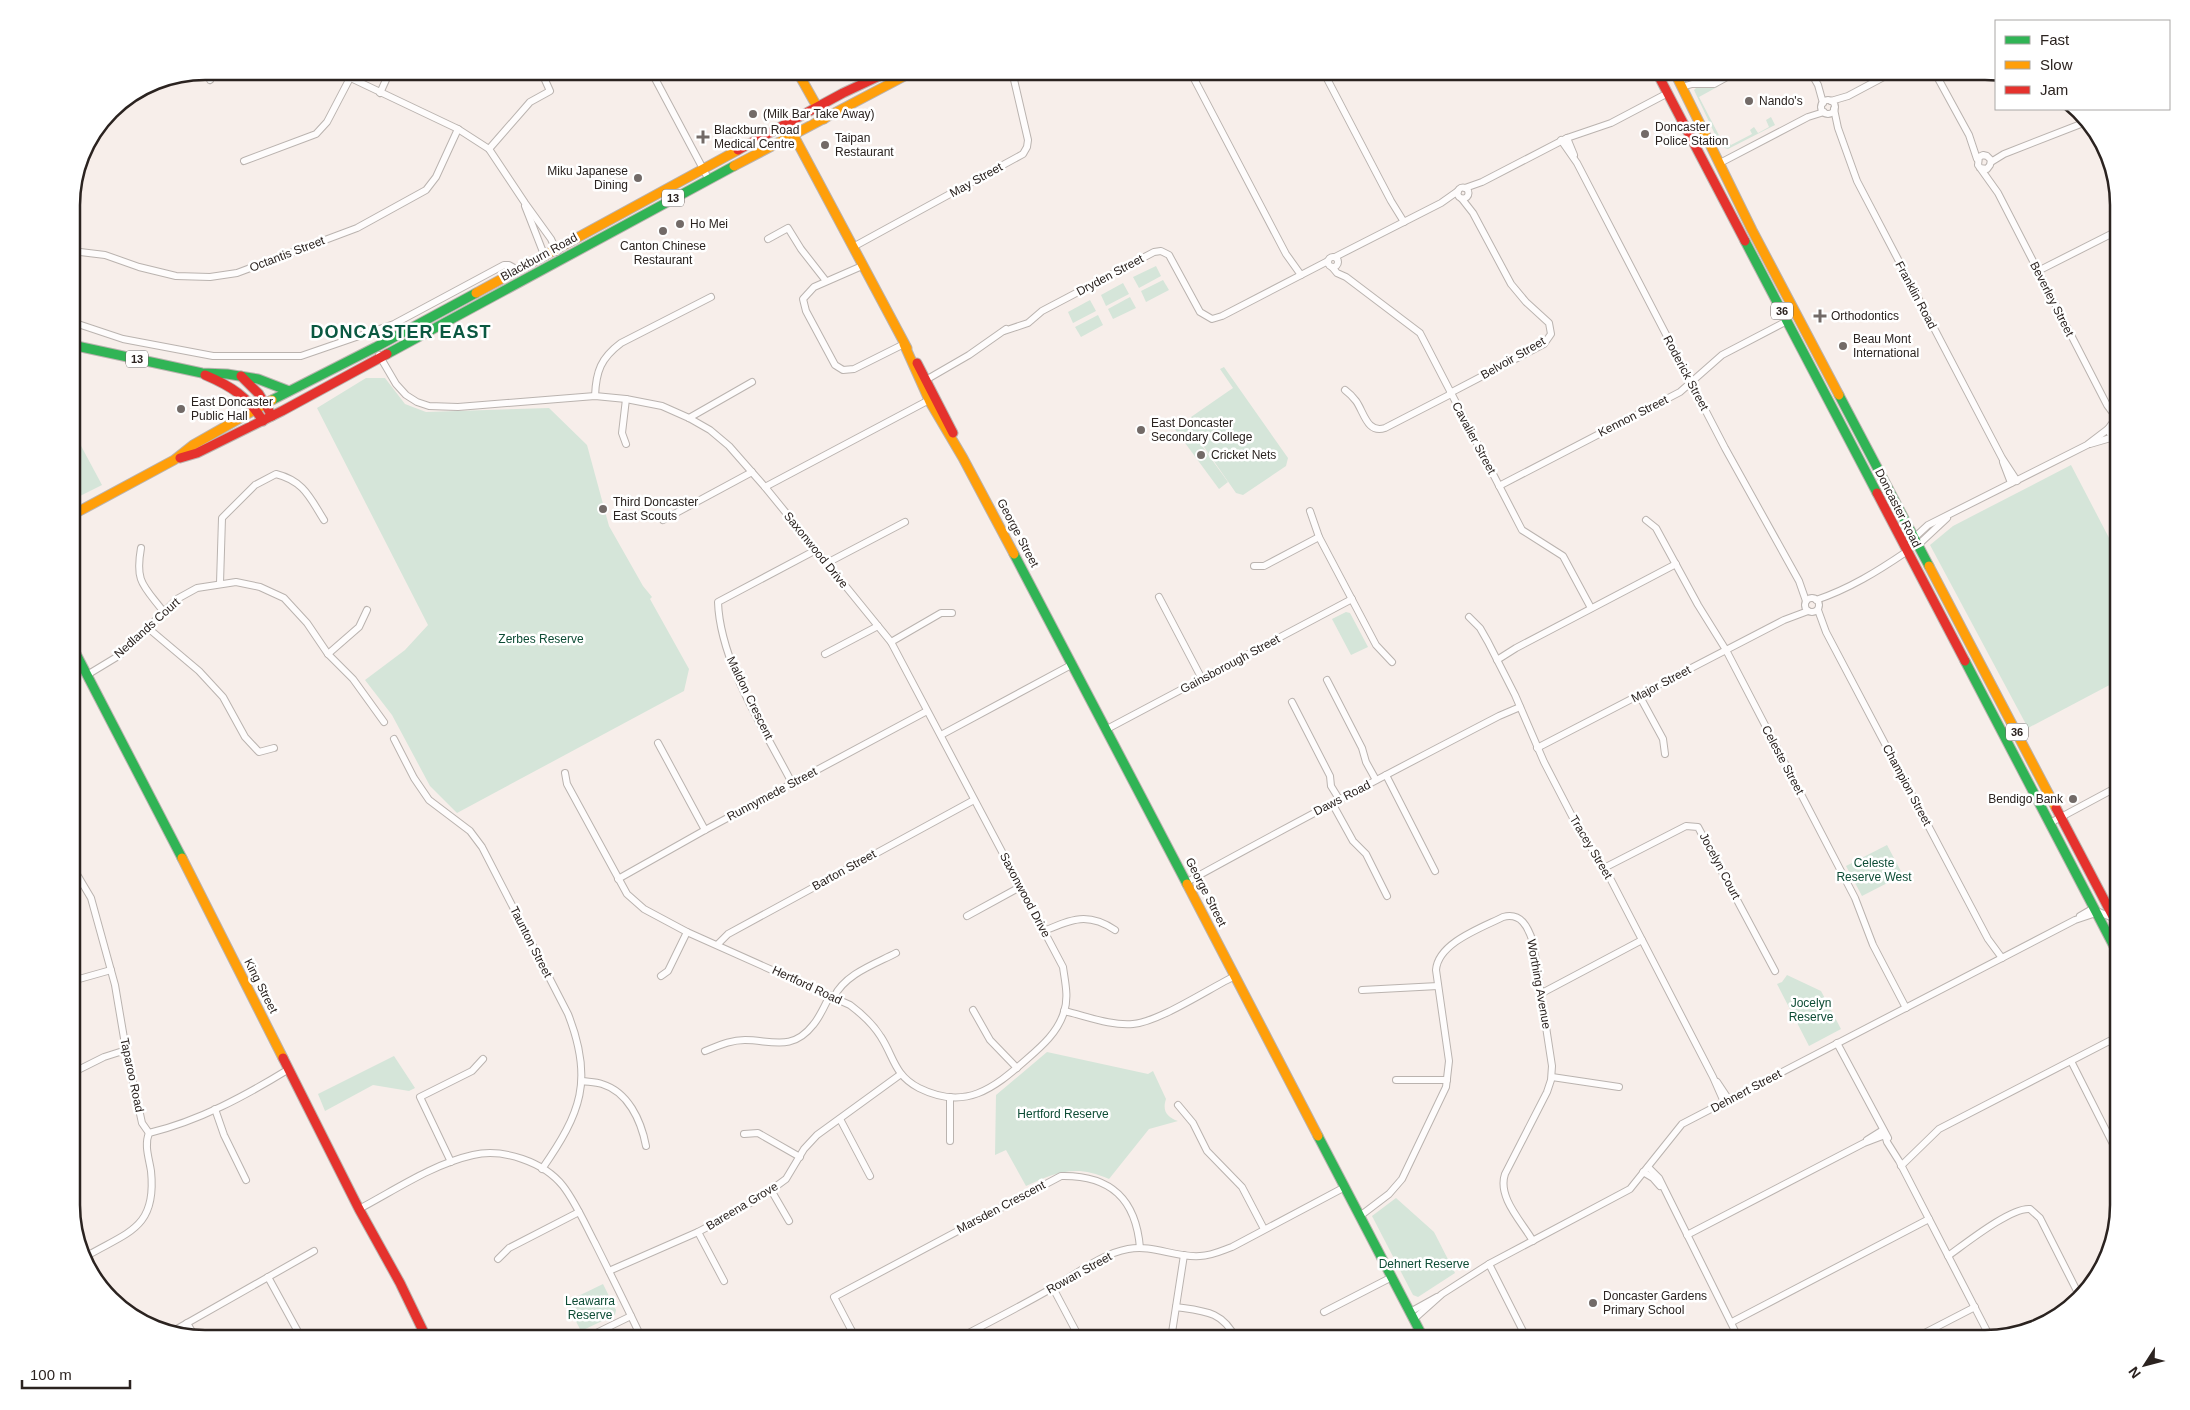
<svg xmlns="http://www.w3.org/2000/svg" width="2190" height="1410" viewBox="0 0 2190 1410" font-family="Arial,sans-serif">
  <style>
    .green { fill: #d5e5d9 }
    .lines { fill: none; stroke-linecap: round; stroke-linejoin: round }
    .street-casing { stroke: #bab3af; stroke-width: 8 }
    .fast-casing { stroke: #bab3af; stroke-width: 11 }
    .slow-casing { stroke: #bab3af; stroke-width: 11 }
    .jam-casing { stroke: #bab3af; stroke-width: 11 }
    .street { stroke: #fefcfc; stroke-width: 6 }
    .fast { stroke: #30b455; stroke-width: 9 }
    .slow { stroke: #ff9f0a; stroke-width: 9 }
    .jam { stroke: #e5322d; stroke-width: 9 }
    .poi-dot { fill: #726a67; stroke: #fff; stroke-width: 2 }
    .labels { text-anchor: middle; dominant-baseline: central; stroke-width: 5; stroke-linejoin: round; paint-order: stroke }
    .shield { fill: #fff; stroke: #6b6563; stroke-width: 1 }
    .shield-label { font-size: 11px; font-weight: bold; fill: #2b2320 }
    .poi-label { font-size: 12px; fill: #2b2320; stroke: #fff; text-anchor: start }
    .street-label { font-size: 12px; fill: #2b2320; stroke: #fff }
    .park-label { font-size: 12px; fill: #0d4c35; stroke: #fff }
    .district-label { font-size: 18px; font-weight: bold; letter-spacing: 1px; fill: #0a5841; stroke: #fff }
    .rim { fill: none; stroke: #2b2320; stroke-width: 2.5 }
  </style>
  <rect width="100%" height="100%" fill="#f7eeea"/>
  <!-- green -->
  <g class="green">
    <path d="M1719 86 1699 97 1723 143 1728 140 1731 145 1752 134 1750 130 1754 127 1758 133 1769 127 1766 120 1771 117 1775 125 1728 149 1721 147 1694 90 1696 88Z"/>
    <path d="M1156 266 1161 276 1139 288 1133 277Z"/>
    <path d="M1163 280 1169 290 1146 302 1141 291Z"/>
    <path d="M1123 283 1129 294 1106 306 1101 295Z"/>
    <path d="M1130 297 1136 308 1113 319 1108 309Z"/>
    <path d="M1090 300 1096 311 1073 323 1068 312Z"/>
    <path d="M1098 315 1103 325 1081 337 1075 327Z"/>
    <path d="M1224 367 1288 458 1286 466 1243 495 1236 493 1188 424 1191 417 1233 388 1220 369Z"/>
    <path d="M366 378H385L405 404 426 412 549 408 587 445 609 526 643 586 652 597 650 599 689 669 684 691 457 813 430 786 392 715 365 680 405 650 428 625 317 408Z"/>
    <path d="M1184 421 1228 482 1219 489 1174 428Z"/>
    <path d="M72 429 102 485 72 500Z"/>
    <path d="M2071 465 2119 557V680L2028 728 1930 545 1953 526Z"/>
    <path d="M1346 612 1350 613 1368 647 1351 655 1332 619Z"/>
    <path d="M1887 845 1903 875 1862 896 1846 866Z"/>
    <path d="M1787 975 1821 991 1841 1029 1809 1046 1777 984 1782 982Z"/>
    <path d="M1047 1052 1148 1074 1153 1071 1166 1099C1162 1111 1167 1117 1178 1121L1149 1129 1109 1179C1076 1164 1056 1172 1026 1186L1006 1150 995 1155 996 1095Z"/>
    <path d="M394 1056 415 1088 409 1091 373 1085 325 1111 318 1094Z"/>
    <path d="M1396 1198 1434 1232 1455 1273 1418 1297 1413 1295 1372 1216Z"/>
    <path d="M603 1284 616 1310 615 1315 581 1331 566 1302Z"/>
  </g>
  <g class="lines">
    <!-- street casing -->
    <g class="street-casing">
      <g id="street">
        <path d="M206 71 210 80"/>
        <path d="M336 71 458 129 489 149 525 203 551 239 557 252"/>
        <path d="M651 71 709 180"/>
        <path d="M1190 71 1286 254 1301 275"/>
        <path d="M1323 71 1391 201 1404 222"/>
        <path d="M1436 71C1445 81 1454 77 1464 71"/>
        <path d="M1810 71 1818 85 1823 103"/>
        <path d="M1934 71 1969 135 1977 159"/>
        <path d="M1678 81 1689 76 1711 77 1735 72"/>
        <path d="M1682 87 1692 84H1714L1738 71"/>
        <path d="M380 93 390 71"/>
        <circle cx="1828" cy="107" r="7"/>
        <path d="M1831 101 1848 96 1895 71"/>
        <path d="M1834 109 1838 128 1857 181 2002 458 2017 481"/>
        <path d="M1567 138 1574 155"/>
        <path d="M1561 140 1577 163 1725 448 1799 581 1806 601"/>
        <path d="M489 149 530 102 550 91 541 71"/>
        <path d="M244 161 316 134 327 122 350 78"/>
        <path d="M1991 162 2004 154 2086 122"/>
        <path d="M1720 163 1808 117 1824 112"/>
        <path d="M1980 168 1987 169 1990 165 1991 160 1987 156 1983 155 1979 157 1978 165 1998 193 2107 405 2119 421"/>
        <circle cx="1463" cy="193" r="5.5"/>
        <path d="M1465 188 1482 182 1567 138 1611 123 1668 93"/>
        <path d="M525 206 545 257"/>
        <path d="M768 239 788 228 801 249 826 281"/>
        <path d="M853 247 1023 154 1027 147 1028 140 1012 71"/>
        <path d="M72 251 105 255 139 267 176 276 210 277 237 273 357 228 426 190 436 177 458 129"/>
        <circle cx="1333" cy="262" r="5"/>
        <path d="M1335 257 1441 203 1458 191"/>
        <path d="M862 266 814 287 803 299 806 311 835 365 843 370 854 369 904 344"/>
        <path d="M1332 267 1337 273 1346 277 1420 333 1522 530 1563 556 1591 608"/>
        <path d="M2038 271 2119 230"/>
        <path d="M72 322 123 339 213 356H301L394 324 504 265H509L518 270"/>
        <path d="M1004 331 1028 323 1042 311 1154 252 1161 251 1169 255 1200 312 1212 319 1222 316 1328 261"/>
        <path d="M379 355 396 384 406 395 417 402 429 406 458 407 595 396 626 399 662 406 689 418 710 430 729 446 765 487 891 642 1063 967C1065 982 1069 997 1064 1012 1058 1032 1042 1046 1027 1059 993 1089 965 1111 919 1088 894 1075 894 1057 881 1037 873 1024 862 1014 850 1005L687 932 644 909 627 894 567 784 565 773"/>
        <path d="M924 381 969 355 1006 329"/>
        <path d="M1345 390C1349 393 1353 397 1356 401 1364 412 1367 434 1385 428L1451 394"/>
        <path d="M1450 393 1544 344 1551 334 1549 323 1526 302 1511 284 1473 213 1462 199"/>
        <path d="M595 396C596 371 601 358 621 343L711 297"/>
        <path d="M689 418 752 382"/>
        <path d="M2119 422H2113L2108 429 2111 436 2119 437"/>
        <path d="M626 444 622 433 626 399"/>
        <path d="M2090 444 2114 437"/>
        <path d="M2003 462 2011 483"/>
        <path d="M1499 486 1680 392 1722 355 1787 321"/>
        <path d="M765 487 931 399"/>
        <path d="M1310 511 1319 537 1376 645 1392 662"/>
        <path d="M663 520 752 472"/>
        <path d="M1646 520 1656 528 1698 605 1726 650 1855 898 1873 945 1906 1008"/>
        <path d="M1914 538 1928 525 2087 445 2108 429"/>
        <path d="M1918 545 1947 518"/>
        <path d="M141 548C135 582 143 585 163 611"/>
        <path d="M827 563 905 522"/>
        <path d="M1254 566H1264L1319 537"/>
        <path d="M220 583 222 518 255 485 276 474C304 481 310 498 324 520"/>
        <path d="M1159 597 1202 679"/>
        <circle cx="1812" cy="605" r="7"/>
        <path d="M1816 600C1849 589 1878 571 1906 552"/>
        <path d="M1818 610 1826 632 1988 939 2002 958"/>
        <path d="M1469 617 1480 628 1488 642 1515 695 1544 762 1573 818 1611 880 1713 1077 1724 1102"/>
        <path d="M148 628 199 671 223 697 245 737 259 752 274 748"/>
        <path d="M891 642 941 613H952"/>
        <path d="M328 654 359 627 367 610"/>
        <path d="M825 654 878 626"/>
        <path d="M1497 660 1516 648 1676 564"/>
        <path d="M87 675 120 655 177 599 197 588 236 582 260 587 284 598 307 623 328 654 353 679 384 722"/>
        <path d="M1327 680 1362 748 1366 762 1376 780"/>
        <path d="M1639 695 1663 739 1665 754"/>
        <path d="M1292 702 1330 776 1331 786 1339 799"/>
        <path d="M1107 729 1352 599"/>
        <path d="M941 735 1073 664"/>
        <path d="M394 739 414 778 429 800 470 831 482 847 568 1014C594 1080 581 1113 542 1169"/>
        <path d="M658 743 705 830"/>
        <path d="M1537 748 1784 620 1808 611"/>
        <path d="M1386 775 1435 871"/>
        <path d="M792 783C764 729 720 662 718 602L816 550"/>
        <path d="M1332 803 1353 841 1366 854 1387 896"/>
        <path d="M2050 823 2119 786"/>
        <path d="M72 866 91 898 115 985 126 1050 142 1123 149 1133"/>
        <path d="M1604 868 1686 826 1698 827 1775 971"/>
        <path d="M618 879 705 830 927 711"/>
        <path d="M1187 882C1290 825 1395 770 1499 716L1520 707"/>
        <path d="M967 916 1020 887"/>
        <path d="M2080 916 2092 909 2113 918"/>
        <path d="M1044 931C1072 919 1088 912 1115 930"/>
        <path d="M2119 938V939"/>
        <path d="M718 944 728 934 974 800"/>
        <path d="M661 976 668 971 687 932"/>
        <path d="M72 981 111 970"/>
        <path d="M1362 990 1438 986"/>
        <path d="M1542 993 1642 940"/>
        <path d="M834 997C845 974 875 964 896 953"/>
        <path d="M973 1010 990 1040 1017 1068"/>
        <path d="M1064 1011C1086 1016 1111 1026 1133 1024 1159 1022 1210 988 1235 976"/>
        <path d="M1837 1043 1888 1138"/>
        <path d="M705 1051C718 1046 730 1040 745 1040 771 1040 792 1052 813 1025 820 1017 825 1005 830 995"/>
        <path d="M2071 1061 2119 1156"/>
        <path d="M72 1073 104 1057 126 1050"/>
        <path d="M1552 1077 1619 1087"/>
        <path d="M1396 1080H1447"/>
        <path d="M582 1081C588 1082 596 1082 602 1084 628 1092 641 1120 646 1146"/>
        <path d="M1717 1082 1729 1100"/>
        <path d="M1178 1105 1193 1123 1207 1151 1242 1187 1264 1229"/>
        <path d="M215 1109 224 1135 246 1180"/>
        <path d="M840 1119 870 1176"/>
        <path d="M149 1133C199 1121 245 1096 289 1069"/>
        <path d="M744 1134 758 1133 800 1157"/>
        <path d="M1885 1135 1887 1142 1899 1161 1990 1337"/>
        <path d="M1867 1140 1883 1130"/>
        <path d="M950 1141V1097"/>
        <path d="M451 1162 420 1097 472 1071 483 1059"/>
        <path d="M1901 1166 1939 1129 2119 1036"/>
        <path d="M1648 1167 1659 1178 1739 1339"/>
        <path d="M1643 1172 1653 1178 1660 1186"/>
        <path d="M771 1190 789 1221"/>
        <path d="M359 1209C395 1190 433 1164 473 1155 503 1148 544 1162 563 1186 576 1203 585 1224 595 1243 611 1275 627 1307 642 1339"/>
        <path d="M1360 1216 1389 1194 1402 1179 1446 1087 1449 1061 1436 970C1438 943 1481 928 1503 917 1521 912 1528 927 1533 942L1552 1066 1551 1080 1547 1092 1505 1174C1497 1197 1522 1222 1533 1241"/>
        <path d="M698 1232 724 1281"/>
        <path d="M1687 1235 1864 1143 1885 1135"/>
        <path d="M82 1247 87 1256"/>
        <path d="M1948 1256C1965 1244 2011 1207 2030 1209L2040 1218 2079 1295"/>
        <path d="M85 1257C127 1232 157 1229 151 1171 149 1158 144 1145 149 1133"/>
        <path d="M498 1259 509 1248 579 1212"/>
        <path d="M1489 1264 1527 1339"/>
        <path d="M609 1271 698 1232 734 1213 771 1190 786 1179 804 1149 817 1135 901 1074"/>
        <path d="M268 1277 302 1339"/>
        <path d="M1053 1288 1080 1339"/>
        <path d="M1176 1307C1204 1311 1223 1311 1236 1339"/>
        <path d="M1324 1312 1392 1277"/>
        <path d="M1410 1312 1437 1297"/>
        <path d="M1414 1319 1442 1294 1489 1264 1630 1189 1682 1124 2075 920 2096 913"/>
        <path d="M1732 1322 1929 1219"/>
        <path d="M187 1323 194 1335"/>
        <path d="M175 1330 314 1251"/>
        <path d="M584 1339 631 1316"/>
        <path d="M836 1339 852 1331"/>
        <path d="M856 1339 834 1297 1061 1176C1111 1175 1136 1199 1140 1248"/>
        <path d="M957 1339C990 1322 1023 1305 1054 1287 1078 1273 1101 1254 1128 1249 1153 1244 1175 1258 1200 1256 1211 1256 1221 1251 1232 1247L1345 1187"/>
        <path d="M1171 1339 1184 1255"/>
        <path d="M1913 1339 1975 1307"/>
      </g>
    </g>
    <!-- fast casing -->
    <g class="fast-casing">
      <g id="fast">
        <path d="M1745 241 1877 493"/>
        <path d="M72 345 202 373 227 374 258 379 289 391"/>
        <path d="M387 354 734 166"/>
        <path d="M1839 395 1929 566"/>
        <path d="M272 400 376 347 476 293"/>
        <path d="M1014 554 1187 884"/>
        <path d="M72 646 182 858"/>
        <path d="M1965 661 2119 956"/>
        <path d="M1318 1136 1424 1339"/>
      </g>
    </g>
    <!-- slow casing -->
    <g class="slow-casing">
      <g id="slow">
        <path d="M797 71 824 119"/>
        <path d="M1674 71 1752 230 1839 395"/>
        <path d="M787 123 907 348"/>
        <path d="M734 166 914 71"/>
        <path d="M476 293 738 150"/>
        <path d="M904 344 930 402 963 458 1014 554"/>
        <path d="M72 515 174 460 193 445 272 400"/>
        <path d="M1929 566 2056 808"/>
        <path d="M182 858 283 1058"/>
        <path d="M1187 884 1318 1136"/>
      </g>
    </g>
    <!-- jam casing -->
    <g class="jam-casing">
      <g id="jam">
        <path d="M1656 71 1745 241"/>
        <path d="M738 150 843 93 890 71"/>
        <path d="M917 363 953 433"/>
        <path d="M205 375C231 386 248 397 263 421"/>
        <path d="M241 376 259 394 272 416"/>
        <path d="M180 458 197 453 282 411 387 354"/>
        <path d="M1877 493 1965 661"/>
        <path d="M2056 808 2119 928"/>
        <path d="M283 1058 359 1209 400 1283 427 1339"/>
      </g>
    </g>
    <!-- street -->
    <use href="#street" class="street"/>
    <!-- fast -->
    <use href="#fast" class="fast"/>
    <!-- slow -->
    <use href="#slow" class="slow"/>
    <!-- jam -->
    <use href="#jam" class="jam"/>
  </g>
  <!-- markers -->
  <g class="poi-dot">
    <circle cx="1749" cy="101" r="5"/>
    <circle cx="753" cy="114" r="5"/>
    <circle cx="1645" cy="134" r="5"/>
    <path d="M700.5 129.5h5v5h5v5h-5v5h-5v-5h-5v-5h5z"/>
    <circle cx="825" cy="145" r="5"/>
    <circle cx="638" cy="178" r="5"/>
    <circle cx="680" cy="224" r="5"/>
    <circle cx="663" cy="231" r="5"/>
    <path d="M1817.5 308.5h5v5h5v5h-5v5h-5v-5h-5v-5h5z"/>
    <circle cx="1843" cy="346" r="5"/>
    <circle cx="181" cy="409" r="5"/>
    <circle cx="1141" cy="430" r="5"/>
    <circle cx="1201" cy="455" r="5"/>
    <circle cx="603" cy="509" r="5"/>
    <circle cx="2073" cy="799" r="5"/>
    <circle cx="1593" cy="1303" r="5"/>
  </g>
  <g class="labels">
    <!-- shield labels -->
    <g class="shield">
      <rect x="662" y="189.5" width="22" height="17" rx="4"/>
      <rect x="1771" y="302.5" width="22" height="17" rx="4"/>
      <rect x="126" y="350.5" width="22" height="17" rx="4"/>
      <rect x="2006" y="723.5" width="22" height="17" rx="4"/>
    </g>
    <g class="shield-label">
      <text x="673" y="198">13</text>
      <text x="1782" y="311">36</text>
      <text x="137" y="359">13</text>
      <text x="2017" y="732">36</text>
    </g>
    <!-- poi labels -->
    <g class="poi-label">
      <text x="1759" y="101">Nando's</text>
      <text x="763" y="114">(Milk Bar Take Away)</text>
      <text x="1655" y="127">Doncaster<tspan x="1655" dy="14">Police Station</tspan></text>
      <text x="714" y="130">Blackburn Road<tspan x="714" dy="14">Medical Centre</tspan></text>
      <text x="835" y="138">Taipan<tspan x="835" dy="14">Restaurant</tspan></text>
      <text x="628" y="171" text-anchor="end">Miku Japanese<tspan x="628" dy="14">Dining</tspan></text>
      <text x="690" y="224">Ho Mei</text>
      <text x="663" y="246" text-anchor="middle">Canton Chinese<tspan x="663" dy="14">Restaurant</tspan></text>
      <text x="1831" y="316">Orthodontics</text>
      <text x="1853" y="339">Beau Mont<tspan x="1853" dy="14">International</tspan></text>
      <text x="191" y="402">East Doncaster<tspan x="191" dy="14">Public Hall</tspan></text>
      <text x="1151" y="423">East Doncaster<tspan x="1151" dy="14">Secondary College</tspan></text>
      <text x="1211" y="455">Cricket Nets</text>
      <text x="613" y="502">Third Doncaster<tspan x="613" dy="14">East Scouts</tspan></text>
      <text x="2063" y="799" text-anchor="end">Bendigo Bank</text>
      <text x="1603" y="1296">Doncaster Gardens<tspan x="1603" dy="14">Primary School</tspan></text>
    </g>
    <!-- street labels -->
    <g class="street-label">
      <text transform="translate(976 180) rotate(-29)">May Street</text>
      <text transform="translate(287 254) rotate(-21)">Octantis Street</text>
      <text transform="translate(539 257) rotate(-29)">Blackburn Road</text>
      <text transform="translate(1110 275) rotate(-28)">Dryden Street</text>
      <text transform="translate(1916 295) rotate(62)">Franklin Road</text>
      <text transform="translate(2052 299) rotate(63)">Beverley Street</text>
      <text transform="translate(1513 358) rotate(-30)">Belvoir Street</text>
      <text transform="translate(1686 373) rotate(62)">Roderick Street</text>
      <text transform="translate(1633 416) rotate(-27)">Kennon Street</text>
      <text transform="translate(1474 438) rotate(62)">Cavalier Street</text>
      <text transform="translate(1898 508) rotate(63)">Doncaster Road</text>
      <text transform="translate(1018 533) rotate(62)">George Street</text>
      <text transform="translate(816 550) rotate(51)">Saxonwood Drive</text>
      <text transform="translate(147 628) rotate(-42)">Nedlands Court</text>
      <text transform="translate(1230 664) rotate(-28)">Gainsborough Street</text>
      <text transform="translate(1661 684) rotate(-28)">Major Street</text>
      <text transform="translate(750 698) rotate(64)">Maldon Crescent</text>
      <text transform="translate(1783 760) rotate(62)">Celeste Street</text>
      <text transform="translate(1907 785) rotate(62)">Champion Street</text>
      <text transform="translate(772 794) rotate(-28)">Runnymede Street</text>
      <text transform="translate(1342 798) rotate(-27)">Daws Road</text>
      <text transform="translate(1591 847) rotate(59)">Tracey Street</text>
      <text transform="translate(1720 866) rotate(62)">Jocelyn Court</text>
      <text transform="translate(844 870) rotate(-29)">Barton Street</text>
      <text transform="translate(1206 892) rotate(63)">George Street</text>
      <text transform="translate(1025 895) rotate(62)">Saxonwood Drive</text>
      <text transform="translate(531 942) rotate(63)">Taunton Street</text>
      <text transform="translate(1539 984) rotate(80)">Worthing Avenue</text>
      <text transform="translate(807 985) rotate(25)">Hertford Road</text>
      <text transform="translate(261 986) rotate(63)">King Street</text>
      <text transform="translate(132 1075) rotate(78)">Taparoo Road</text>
      <text transform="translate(1746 1091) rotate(-28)">Dehnert Street</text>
      <text transform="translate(742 1206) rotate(-31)">Bareena Grove</text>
      <text transform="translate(1001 1207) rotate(-28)">Marsden Crescent</text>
      <text transform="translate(1079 1273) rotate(-29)">Rowan Street</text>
    </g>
    <!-- park labels -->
    <g class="park-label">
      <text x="541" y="639">Zerbes Reserve</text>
      <text x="1874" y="863">Celeste<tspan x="1874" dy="14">Reserve West</tspan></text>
      <text x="1811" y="1003">Jocelyn<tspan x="1811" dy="14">Reserve</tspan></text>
      <text x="1063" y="1114">Hertford Reserve</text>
      <text x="1424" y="1264">Dehnert Reserve</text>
      <text x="590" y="1301">Leawarra<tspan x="590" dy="14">Reserve</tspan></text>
    </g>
    <!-- district labels -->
    <g class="district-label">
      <text x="401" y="332">DONCASTER EAST</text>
    </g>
  </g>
  <!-- crop -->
  <path d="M0 0H2190V1410H0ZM205 80H1985A125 125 0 0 1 2110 205V1205A125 125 0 0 1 1985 1330H205A125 125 0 0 1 80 1205V205A125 125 0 0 1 205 80Z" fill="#fff" fill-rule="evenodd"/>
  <path class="rim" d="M205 80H1985A125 125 0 0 1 2110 205V1205A125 125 0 0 1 1985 1330H205A125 125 0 0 1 80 1205V205A125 125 0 0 1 205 80Z"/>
  <!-- legend -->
  <rect x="1995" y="20" width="175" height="90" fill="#ffffff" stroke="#aaa7a6"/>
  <rect x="2005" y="36" width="25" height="8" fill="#30b455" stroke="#aaa7a6"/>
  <text x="2040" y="45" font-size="15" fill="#2b2320">Fast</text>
  <rect x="2005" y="61" width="25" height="8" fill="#ff9f0a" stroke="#aaa7a6"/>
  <text x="2040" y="70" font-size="15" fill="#2b2320">Slow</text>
  <rect x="2005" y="86" width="25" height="8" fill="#e5322d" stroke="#aaa7a6"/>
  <text x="2040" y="95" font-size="15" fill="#2b2320">Jam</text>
  <!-- north arrow -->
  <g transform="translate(2145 1365) rotate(234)" stroke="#ffffff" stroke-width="4" paint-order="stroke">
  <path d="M0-4L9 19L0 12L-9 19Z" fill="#2b2320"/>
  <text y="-8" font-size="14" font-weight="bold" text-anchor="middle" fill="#2b2320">N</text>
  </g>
  <!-- scale -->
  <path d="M22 1380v8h108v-8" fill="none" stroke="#2b2320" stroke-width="2.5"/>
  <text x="30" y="1380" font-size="15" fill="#2b2320" stroke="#ffffff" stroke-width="4" paint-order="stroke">100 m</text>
</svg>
